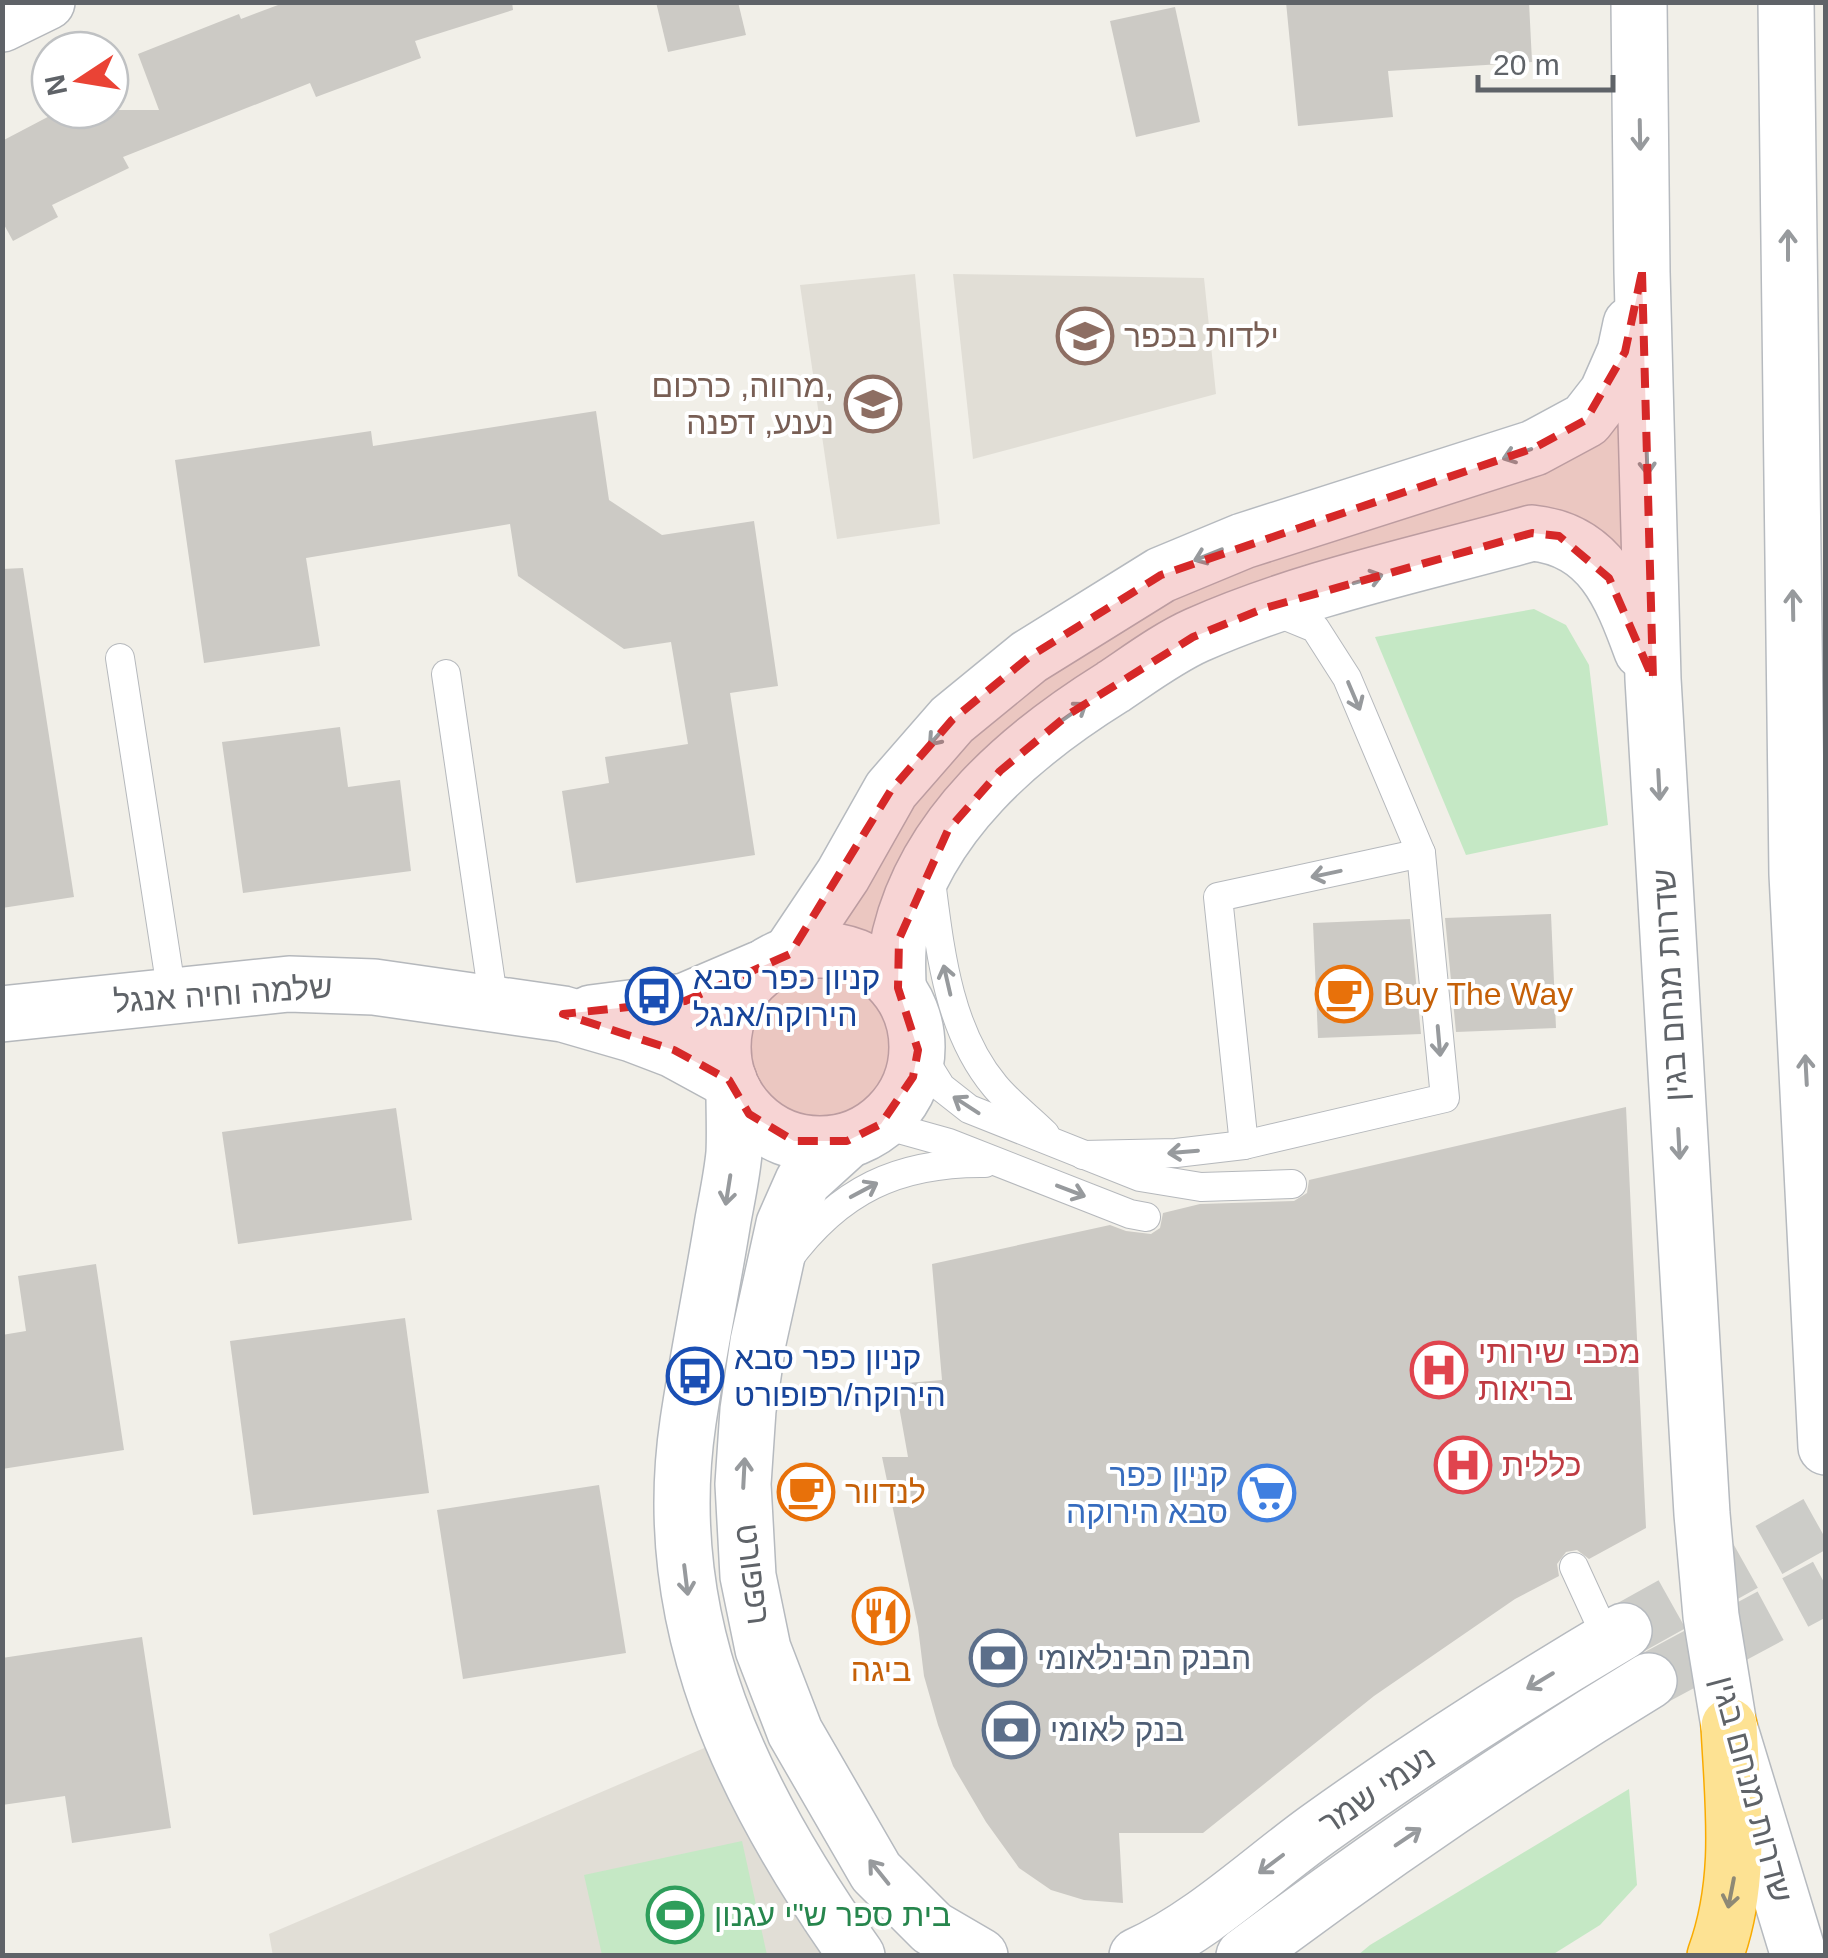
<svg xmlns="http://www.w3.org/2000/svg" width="1828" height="1958" viewBox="0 0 1828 1958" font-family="Helvetica,'Noto Sans Hebrew',sans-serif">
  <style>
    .education { fill: #e1ded6 }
    .green { fill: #c5e8c5 }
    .building { fill: #cccac5 }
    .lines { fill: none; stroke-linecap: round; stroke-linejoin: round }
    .secondary-tunnel { stroke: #ccccc8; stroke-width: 55; stroke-dasharray: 55 28; stroke-linecap: butt }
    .lane-casing { stroke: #b5b8bc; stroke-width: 30 }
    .street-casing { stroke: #b5b8bc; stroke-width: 58 }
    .secondary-casing { stroke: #b6babf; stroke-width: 58 }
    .highway-casing { stroke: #f9ab00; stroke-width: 58 }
    .lane { stroke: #fff; stroke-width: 28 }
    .street { stroke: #fff; stroke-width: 55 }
    .secondary { stroke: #fff; stroke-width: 55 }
    .highway { stroke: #fde293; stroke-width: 55 }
    .oneway { stroke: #979a9d }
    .oneway2 { stroke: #8e8975 }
    .marked { fill: #d62828; fill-opacity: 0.2; stroke: #d62828; stroke-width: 8; stroke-dasharray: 20 12; stroke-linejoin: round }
    .labels { text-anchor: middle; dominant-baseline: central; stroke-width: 8; stroke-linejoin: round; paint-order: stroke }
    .education-label { font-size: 32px; fill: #785e54; stroke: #fff; text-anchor: start }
    .transit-label { font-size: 32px; fill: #164399; stroke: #fff; text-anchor: start }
    .street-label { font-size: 32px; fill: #5f6368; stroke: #fff }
    .food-label { font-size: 32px; fill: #c56008; stroke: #fff; text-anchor: start }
    .health-label { font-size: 32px; fill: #be3a42; stroke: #fff; text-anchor: start }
    .shop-label { font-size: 32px; fill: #366cbe; stroke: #fff; text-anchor: end }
    .service-label { font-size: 32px; fill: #4e5e75; stroke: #fff; text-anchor: start }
    .leisure-label { font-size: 32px; fill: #27864d; stroke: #fff; text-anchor: start }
  </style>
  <rect width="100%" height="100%" fill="#f1efe8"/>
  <!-- education -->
  <g class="education">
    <path d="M915 274 940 524 837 539 800 285Z"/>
    <path d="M953 274 1204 278 1216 394 973 459Z"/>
    <path d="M709 1746 823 1955 273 1956 269 1934Z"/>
  </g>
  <!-- green -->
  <g class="green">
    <path d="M1534 609 1566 625 1589 665 1608 825 1466 855 1375 637Z"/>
    <path d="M1629 1789 1637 1885 1600 1925 1552 1955H1358L1370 1945Z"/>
    <path d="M742 1841 767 1955H602L584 1875Z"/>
  </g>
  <!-- building -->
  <g class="building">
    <path d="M286 2H512L513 10 415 41 421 58 316 97 310 83 123 157 129 168 52 205 58 217 13 241 2 221V141L61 110H159L138 54 239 14 241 19Z"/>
    <path d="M656 2H738L746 35 668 52Z"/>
    <path d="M1286 2H1529L1532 62 1388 71 1393 117 1298 126Z"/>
    <path d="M1175 7 1200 122 1136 137 1110 21Z"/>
    <path d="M596 411 609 500 662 535 754 521 778 686 730 693 755 855 576 883 562 791 609 783 605 757 688 744 671 642 624 649 518 576 510 524 306 558 320 646 204 663 175 460 371 431 373 446Z"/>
    <path d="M23 568 74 897 2 908V569Z"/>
    <path d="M340 727 348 787 400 780 411 871 243 893 222 742Z"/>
    <path d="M1551 914 1556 1028 1456 1032 1445 918Z"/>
    <path d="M1410 919 1421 1034 1318 1038 1313 923Z"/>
    <path d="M1626 1107 1646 1528 1589 1559 1577 1550 1566 1552 1557 1564 1559 1576 1515 1599 1374 1696 1203 1833H1119L1123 1903 1084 1900 1051 1890 1019 1868 986 1822 953 1766 938 1725 924 1676 918 1627 882 1457H908L895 1384 942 1380 932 1264 1110 1225 1126 1231 1151 1234 1160 1228 1163 1213 1200 1204 1294 1201 1307 1193 1309 1180Z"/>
    <path d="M396 1108 412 1220 238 1244 222 1132Z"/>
    <path d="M96 1264 124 1450 2 1469V1335L26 1331 18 1276Z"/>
    <path d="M405 1318 429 1493 253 1515 230 1341Z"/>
    <path d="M599 1485 626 1653 463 1679 437 1510Z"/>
    <path d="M142 1637 171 1828 72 1843 65 1796 2 1805V1658Z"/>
  </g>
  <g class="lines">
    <!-- secondary-tunnel -->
    <g class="secondary-tunnel">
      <path d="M1624 1631 1826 1518"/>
      <path d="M1649 1681 1826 1586"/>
    </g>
    <!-- lane casing -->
    <g class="lane-casing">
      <g id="lane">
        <path d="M120 658 172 995"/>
        <path d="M446 674 494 1004"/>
        <path d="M931 881C940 950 948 1030 995 1086 1009 1103 1029 1118 1045 1134"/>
        <path d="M918 1050 941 1087 969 1109 1140 1177 1201 1187 1292 1184"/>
        <path d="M881 1124 949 1143 1130 1214 1146 1217"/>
        <path d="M1244 1145 1218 897 1421 853"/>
        <path d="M1083 1155 1176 1153 1244 1145 1445 1098 1421 853 1347 678 1315 628 1271 610"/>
        <path d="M787 1261C839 1190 898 1162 985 1163"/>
        <path d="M1574 1567 1608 1641"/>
      </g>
    </g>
    <!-- street casing -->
    <g class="street-casing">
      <g id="street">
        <path d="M2 24 47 2"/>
        <path d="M591 1013 685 1001 760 969"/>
        <path d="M2 1014 289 984 374 987 563 1014 632 1034 674 1050 729 1080"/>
      </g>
    </g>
    <!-- secondary casing -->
    <g class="secondary-casing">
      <g id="secondary">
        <path d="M1639 2 1642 272 1653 679 1702 1514 1711 1616 1729 1726 1799 1956"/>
        <path d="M1786 2 1797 874 1826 1447"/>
        <circle cx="820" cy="1047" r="97"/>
        <path d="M790 954 843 875 891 790 952 720 1029 657 1161 575 1243 541 1534 448 1586 420 1607 393 1625 352 1631 324"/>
        <path d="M898 988C898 971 896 951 900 935 927 824 1020 745 1113 687 1140 669 1168 648 1197 635 1303 588 1421 564 1532 533 1600 540 1621 593 1642 651"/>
        <path d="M734 1092C734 1113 735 1133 734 1153 732 1175 727 1198 723 1220 712 1288 698 1355 688 1422 658 1624 743 1795 857 1956"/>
        <path d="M847 1141 803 1181 784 1224 758 1342 748 1410 743 1484 748 1576 763 1649 795 1732 876 1872 932 1928 980 1956"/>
        <path d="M1137 1956C1203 1926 1259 1872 1317 1830 1416 1759 1519 1693 1624 1631"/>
        <path d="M1244 1956C1375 1858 1509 1766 1649 1681"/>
      </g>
    </g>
    <!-- highway casing -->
    <g class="highway-casing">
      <path id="highway" d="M1715 1956C1743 1880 1733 1805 1729 1726"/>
    </g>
    <!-- lane -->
    <use href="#lane" class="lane"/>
    <!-- street -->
    <use href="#street" class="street"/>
    <!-- secondary -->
    <use href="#secondary" class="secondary"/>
    <!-- highway -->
    <use href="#highway" class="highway"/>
  </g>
  <!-- one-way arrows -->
  <defs><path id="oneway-shaft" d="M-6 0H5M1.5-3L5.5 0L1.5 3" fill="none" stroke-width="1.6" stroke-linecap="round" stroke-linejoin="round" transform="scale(2.5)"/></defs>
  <g class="oneway">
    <use href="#oneway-shaft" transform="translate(1640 135) rotate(89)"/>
    <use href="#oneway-shaft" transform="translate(1788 245) rotate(-90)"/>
    <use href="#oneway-shaft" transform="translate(1517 454) rotate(161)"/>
    <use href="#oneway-shaft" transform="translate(1647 460) rotate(88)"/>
    <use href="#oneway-shaft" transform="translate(1208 555) rotate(158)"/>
    <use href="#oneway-shaft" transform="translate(1368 579) rotate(-16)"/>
    <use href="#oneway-shaft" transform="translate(1793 605) rotate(-91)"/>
    <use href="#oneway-shaft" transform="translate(1354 696) rotate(67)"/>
    <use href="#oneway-shaft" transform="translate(1074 712) rotate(-35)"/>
    <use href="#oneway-shaft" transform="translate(939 734) rotate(131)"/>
    <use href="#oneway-shaft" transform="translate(1659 785) rotate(87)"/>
    <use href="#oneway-shaft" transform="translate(1326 874) rotate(168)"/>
    <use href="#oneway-shaft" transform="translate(947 980) rotate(-103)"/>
    <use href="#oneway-shaft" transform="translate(1439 1041) rotate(85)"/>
    <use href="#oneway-shaft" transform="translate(1806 1070) rotate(-93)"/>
    <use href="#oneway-shaft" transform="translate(966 1105) rotate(-147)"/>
    <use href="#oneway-shaft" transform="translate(1679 1144) rotate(87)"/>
    <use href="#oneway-shaft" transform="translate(1183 1152) rotate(175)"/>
    <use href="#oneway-shaft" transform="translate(728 1190) rotate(99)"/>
    <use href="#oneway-shaft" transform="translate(864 1190) rotate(-28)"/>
    <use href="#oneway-shaft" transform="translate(1071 1191) rotate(21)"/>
    <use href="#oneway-shaft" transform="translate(744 1473) rotate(-87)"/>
    <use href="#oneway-shaft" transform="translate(686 1580) rotate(83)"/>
    <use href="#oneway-shaft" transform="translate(1540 1681) rotate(149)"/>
    <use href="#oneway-shaft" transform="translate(1408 1837) rotate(-34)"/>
    <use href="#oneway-shaft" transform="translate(1271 1864) rotate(143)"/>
    <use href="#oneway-shaft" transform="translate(879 1872) rotate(-129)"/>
  </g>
  <use class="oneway2" href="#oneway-shaft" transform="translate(1731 1893) rotate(101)"/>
  <!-- marked area -->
  <path class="marked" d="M1642 272 1653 679 1609 578 1559 536 1532 533 1265 608 1193 637 1069 714 1000 771 948 830 899 939 898 988 918 1050 913 1077 881 1124 847 1141H794L749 1114 729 1080 674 1050 563 1014 685 1001 790 954 891 790 952 720 1029 657 1161 575 1534 448 1586 420 1625 352Z"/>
  <!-- icons -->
  <defs>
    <g id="school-ring" transform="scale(2.875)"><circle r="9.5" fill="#fff" stroke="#8d6e63" stroke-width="1.5"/><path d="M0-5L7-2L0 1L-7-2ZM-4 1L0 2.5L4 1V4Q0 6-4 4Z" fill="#8d6e63"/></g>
    <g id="cafe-ring" transform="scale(2.875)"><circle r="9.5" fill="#fff" stroke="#e8710a" stroke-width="1.5"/><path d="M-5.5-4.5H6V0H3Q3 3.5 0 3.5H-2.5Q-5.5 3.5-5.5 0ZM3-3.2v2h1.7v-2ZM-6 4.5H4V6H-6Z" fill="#e8710a"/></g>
    <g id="bus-ring" transform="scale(2.875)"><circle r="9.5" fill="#fff" stroke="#1a4fb4" stroke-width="1.5"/><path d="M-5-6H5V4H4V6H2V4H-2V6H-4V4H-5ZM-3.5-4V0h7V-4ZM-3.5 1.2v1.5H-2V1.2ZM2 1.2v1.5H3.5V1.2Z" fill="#1a4fb4"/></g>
    <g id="hospital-ring" transform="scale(2.875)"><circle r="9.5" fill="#fff" stroke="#e0444e" stroke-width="1.5"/><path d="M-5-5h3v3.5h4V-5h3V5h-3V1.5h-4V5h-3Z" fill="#e0444e"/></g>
    <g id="supermarket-ring" transform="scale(2.875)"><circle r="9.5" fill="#fff" stroke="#3f7fe0" stroke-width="1.5"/><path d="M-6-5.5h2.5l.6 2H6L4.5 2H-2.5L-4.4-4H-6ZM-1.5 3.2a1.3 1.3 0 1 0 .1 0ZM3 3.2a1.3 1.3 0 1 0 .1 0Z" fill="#3f7fe0"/></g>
    <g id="restaurant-ring" transform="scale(2.875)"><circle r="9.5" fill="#fff" stroke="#e8710a" stroke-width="1.5"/><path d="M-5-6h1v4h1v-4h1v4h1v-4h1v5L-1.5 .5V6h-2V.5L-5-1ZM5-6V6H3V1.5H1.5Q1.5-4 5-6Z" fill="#e8710a"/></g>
    <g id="bank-ring" transform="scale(2.875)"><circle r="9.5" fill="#fff" stroke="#5c6f8a" stroke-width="1.5"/><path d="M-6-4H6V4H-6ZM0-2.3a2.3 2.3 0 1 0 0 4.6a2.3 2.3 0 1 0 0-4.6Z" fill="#5c6f8a"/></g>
    <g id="stadium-ring" transform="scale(2.875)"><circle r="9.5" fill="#fff" stroke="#2e9e5b" stroke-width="1.5"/><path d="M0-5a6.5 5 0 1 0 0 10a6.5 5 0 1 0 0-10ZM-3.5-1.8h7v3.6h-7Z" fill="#2e9e5b"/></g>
  </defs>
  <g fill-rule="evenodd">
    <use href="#school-ring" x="1085" y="336"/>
    <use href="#school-ring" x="873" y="404"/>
    <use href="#cafe-ring" x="1344" y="994"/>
    <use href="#bus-ring" x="654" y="996"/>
    <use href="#hospital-ring" x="1439" y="1370"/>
    <use href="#bus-ring" x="695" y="1376"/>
    <use href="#hospital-ring" x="1463" y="1465"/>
    <use href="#cafe-ring" x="806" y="1492"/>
    <use href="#supermarket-ring" x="1267" y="1493"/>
    <use href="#restaurant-ring" x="881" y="1616"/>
    <use href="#bank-ring" x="998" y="1658"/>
    <use href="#bank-ring" x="1011" y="1730"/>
    <use href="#stadium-ring" x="675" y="1915"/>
  </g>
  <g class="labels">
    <!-- education labels -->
    <g class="education-label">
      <text x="1124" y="336">ילדות בכפר</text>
      <text x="834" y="386" text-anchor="end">מרווה, כרכום,<tspan x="834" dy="37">נענע, דפנה</tspan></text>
    </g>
    <!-- transit labels -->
    <g class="transit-label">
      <text x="693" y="978">קניון כפר סבא<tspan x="693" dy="37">הירוקה/אנגל</tspan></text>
      <text x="734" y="1358">קניון כפר סבא<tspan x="734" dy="37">הירוקה/רפופורט</tspan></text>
    </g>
    <!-- street labels -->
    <g class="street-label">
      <text transform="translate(1670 985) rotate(-93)">שדרות מנחם בגין</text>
      <text transform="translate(223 994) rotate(-4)">שלמה וחיה אנגל</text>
      <text transform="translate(753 1574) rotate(83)">רפפורט</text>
      <text transform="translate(1752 1789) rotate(75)">שדרות מנחם בגין</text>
      <text transform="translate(1377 1790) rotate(-34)">נעמי שמר</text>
    </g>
    <!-- food labels -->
    <g class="food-label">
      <text x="1383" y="994">Buy The Way</text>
      <text x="845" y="1492">לנדוור</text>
      <text x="881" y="1670" text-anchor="middle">ביגה</text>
    </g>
    <!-- health labels -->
    <g class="health-label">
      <text x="1478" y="1352">מכבי שירותי<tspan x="1478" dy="37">בריאות</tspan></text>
      <text x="1502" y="1465">כללית</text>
    </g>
    <!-- shop labels -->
    <g class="shop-label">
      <text x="1228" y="1475">קניון כפר<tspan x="1228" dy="37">סבא הירוקה</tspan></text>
    </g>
    <!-- service labels -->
    <g class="service-label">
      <text x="1037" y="1658">הבנק הבינלאומי</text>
      <text x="1050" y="1730">בנק לאומי</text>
    </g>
    <!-- leisure labels -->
    <g class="leisure-label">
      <text x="714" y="1915">בית ספר ש"י עגנון</text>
    </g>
  </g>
  <!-- border -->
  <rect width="1828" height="1958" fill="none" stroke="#5f6368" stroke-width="10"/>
  <!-- north arrow -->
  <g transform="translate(80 80) rotate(258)"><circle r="48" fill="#ffffff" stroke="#bfc1c3" stroke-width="2.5"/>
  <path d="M0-8L18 38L0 25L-18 38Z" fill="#ea4335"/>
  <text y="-15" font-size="28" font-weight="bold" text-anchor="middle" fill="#5f6368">N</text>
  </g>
  <!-- scale -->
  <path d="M1478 75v15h135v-15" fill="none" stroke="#5f6368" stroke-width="5"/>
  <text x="1493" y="75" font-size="30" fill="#5f6368" stroke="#ffffff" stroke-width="8" paint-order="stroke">20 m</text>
</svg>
